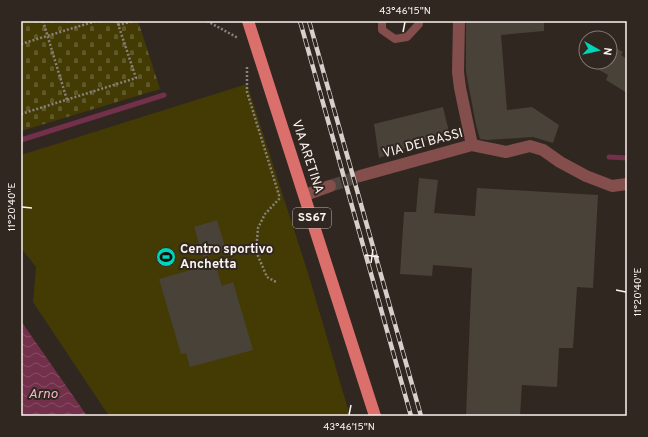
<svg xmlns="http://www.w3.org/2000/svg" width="648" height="437" viewBox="0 0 648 437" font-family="Overpass,sans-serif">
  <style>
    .cemetery { fill: url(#cemetery-stones) }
    .garden { fill: #433b03 }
    .water { fill: url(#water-waves) }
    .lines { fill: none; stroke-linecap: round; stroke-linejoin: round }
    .stream { stroke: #72304a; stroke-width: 5 }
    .building { fill: #494238 }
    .minor-tunnel { stroke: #4f4640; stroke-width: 12; stroke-dasharray: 12 6; stroke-linecap: butt }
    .path { stroke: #8a817c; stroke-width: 2.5; stroke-dasharray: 2 2; stroke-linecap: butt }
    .service { stroke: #834e4c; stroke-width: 8 }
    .minor { stroke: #834e4c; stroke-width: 12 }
    .primary { stroke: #db6f6c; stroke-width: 12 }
    .rail-casing { stroke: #d8cfcc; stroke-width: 4.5 }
    .rail { stroke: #312721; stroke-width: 3; stroke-dasharray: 9; stroke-linecap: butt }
    .ticks { fill: none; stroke: #fbf3f0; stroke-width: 1.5 }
    .labels { text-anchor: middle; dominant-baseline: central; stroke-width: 4; stroke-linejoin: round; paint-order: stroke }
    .shield { fill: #312721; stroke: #beb6b2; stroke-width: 1 }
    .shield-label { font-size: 12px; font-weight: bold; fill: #fbf3f0 }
    .street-label { font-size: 13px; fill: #fbf3f0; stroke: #312721 }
    .poi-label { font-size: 13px; font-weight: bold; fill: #fbf3f0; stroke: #312721; text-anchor: start }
    .water-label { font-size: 14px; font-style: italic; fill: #f4b5ca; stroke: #312721 }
    .neatline { fill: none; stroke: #fbf3f0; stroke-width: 1.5 }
    .ticks-label { font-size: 10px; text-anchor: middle; fill: #fbf3f0 }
  </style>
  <defs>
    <pattern id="cemetery-stones" width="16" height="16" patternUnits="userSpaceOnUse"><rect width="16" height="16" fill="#433b03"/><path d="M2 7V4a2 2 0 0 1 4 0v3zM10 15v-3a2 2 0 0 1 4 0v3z" fill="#5f5828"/></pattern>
    <pattern id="water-waves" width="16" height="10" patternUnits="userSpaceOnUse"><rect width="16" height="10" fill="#72304a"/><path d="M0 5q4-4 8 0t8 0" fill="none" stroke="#874e64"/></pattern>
  </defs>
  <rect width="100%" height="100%" fill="#312721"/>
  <!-- cemetery -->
  <path class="cemetery" d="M21 21H138L160 89 21 131Z"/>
  <!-- garden -->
  <path class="garden" d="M247 84 308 273 350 416H109L33 302 36 267 21 248V155Z"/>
  <!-- water -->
  <path class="water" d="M21 321 87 416H21Z"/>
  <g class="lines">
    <!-- stream -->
    <g class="stream">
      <path d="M21 140 164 95"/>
      <path d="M609 157 627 158"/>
    </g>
  </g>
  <!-- building -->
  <g class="building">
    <path d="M466 21H544V31L501 35 507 110 532 107 559 125 553 143 533 137 487 140 480 139 476 125 466 72Z"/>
    <path d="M610 45 623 52 621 55 627 59V93L606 80 608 75 582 60 586 53V62H610Z"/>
    <path d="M443 107 449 132 379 158 374 124Z"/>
    <path d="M419 178 438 180 434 213 475 216 477 188 598 195 593 288 577 287 573 348H559L557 387 522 385 520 416H466L472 268 433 265 432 276 400 274 404 212H416Z"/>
    <path d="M217 220 226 250 203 257 194 227Z"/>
    <path d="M215 263 222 286 233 282 253 350 190 367 186 353 181 354 159 279Z"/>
  </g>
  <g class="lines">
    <!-- minor-tunnel -->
    <path class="minor-tunnel" d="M330 186 360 176"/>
    <!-- path -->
    <g class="path">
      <path d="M43 21 67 100"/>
      <path d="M207 21 238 38"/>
      <path d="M118 25 130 22V21"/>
      <path d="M21 44 96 21"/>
      <path d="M247 67V92L279 195V199L265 214 258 228 257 240 258 256 267 277 276 282"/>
      <path d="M21 114 136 78 117 21"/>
    </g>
    <!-- service -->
    <path class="service" d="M382 21V30L395 39 407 37 419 24V21"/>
    <!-- minor -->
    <g class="minor">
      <path d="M459 21 458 72 460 88 472 145"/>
      <path d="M360 176 472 145 506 152 530 146 543 150 560 162 586 176 612 186 627 184"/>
      <path d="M305 195 330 186"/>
    </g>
    <!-- primary -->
    <path class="primary" d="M248 21 375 416"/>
    <!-- rail casing -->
    <g class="rail-casing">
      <g id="rail">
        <path d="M300 21 411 416"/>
        <path d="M309 21 421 416"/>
      </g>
    </g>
    <!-- rail -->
    <use href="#rail" class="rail"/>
  </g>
  <!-- ticks -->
  <path class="ticks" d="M403 32 405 22M22 207 32 208M365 255 379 257M371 263 373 249M616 290 626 292M349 415 351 405"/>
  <!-- icons -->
  <defs>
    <g id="stadium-disc" transform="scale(1)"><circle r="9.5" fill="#00d5b7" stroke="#312721"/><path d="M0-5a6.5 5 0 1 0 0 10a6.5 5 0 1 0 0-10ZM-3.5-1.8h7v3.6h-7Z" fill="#111"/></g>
  </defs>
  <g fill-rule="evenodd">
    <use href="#stadium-disc" x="166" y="257"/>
  </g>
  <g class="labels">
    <!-- shield labels -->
    <rect class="shield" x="293" y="208" width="38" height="20" rx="3"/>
    <g class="shield-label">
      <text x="312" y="218">SS67</text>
    </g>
    <!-- street labels -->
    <g class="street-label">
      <text transform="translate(423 144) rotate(-15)">VIA DEI BASSI</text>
      <text transform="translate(307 157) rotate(72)">VIA ARETINA</text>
    </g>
    <!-- poi labels -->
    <g class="poi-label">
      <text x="180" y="250">Centro sportivo<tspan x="180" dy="15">Anchetta</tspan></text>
    </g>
    <!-- water labels -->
    <g class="water-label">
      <text x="43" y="394">Arno</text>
    </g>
  </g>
  <!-- border -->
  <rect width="648" height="437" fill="none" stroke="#312721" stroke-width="44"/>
  <!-- north arrow -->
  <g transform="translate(598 50) rotate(98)"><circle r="19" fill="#312721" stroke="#827974"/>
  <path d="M0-3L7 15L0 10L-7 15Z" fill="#00d5b7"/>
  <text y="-6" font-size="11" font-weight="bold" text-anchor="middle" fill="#fbf3f0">N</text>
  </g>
  <rect x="22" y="22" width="604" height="393" class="neatline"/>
  <g class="ticks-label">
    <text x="405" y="14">43°46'15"N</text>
    <text transform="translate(11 207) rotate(-90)" y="4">11°20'40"E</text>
    <text transform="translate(637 292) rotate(-90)" y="4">11°20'40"E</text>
    <text x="349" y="430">43°46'15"N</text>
  </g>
</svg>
